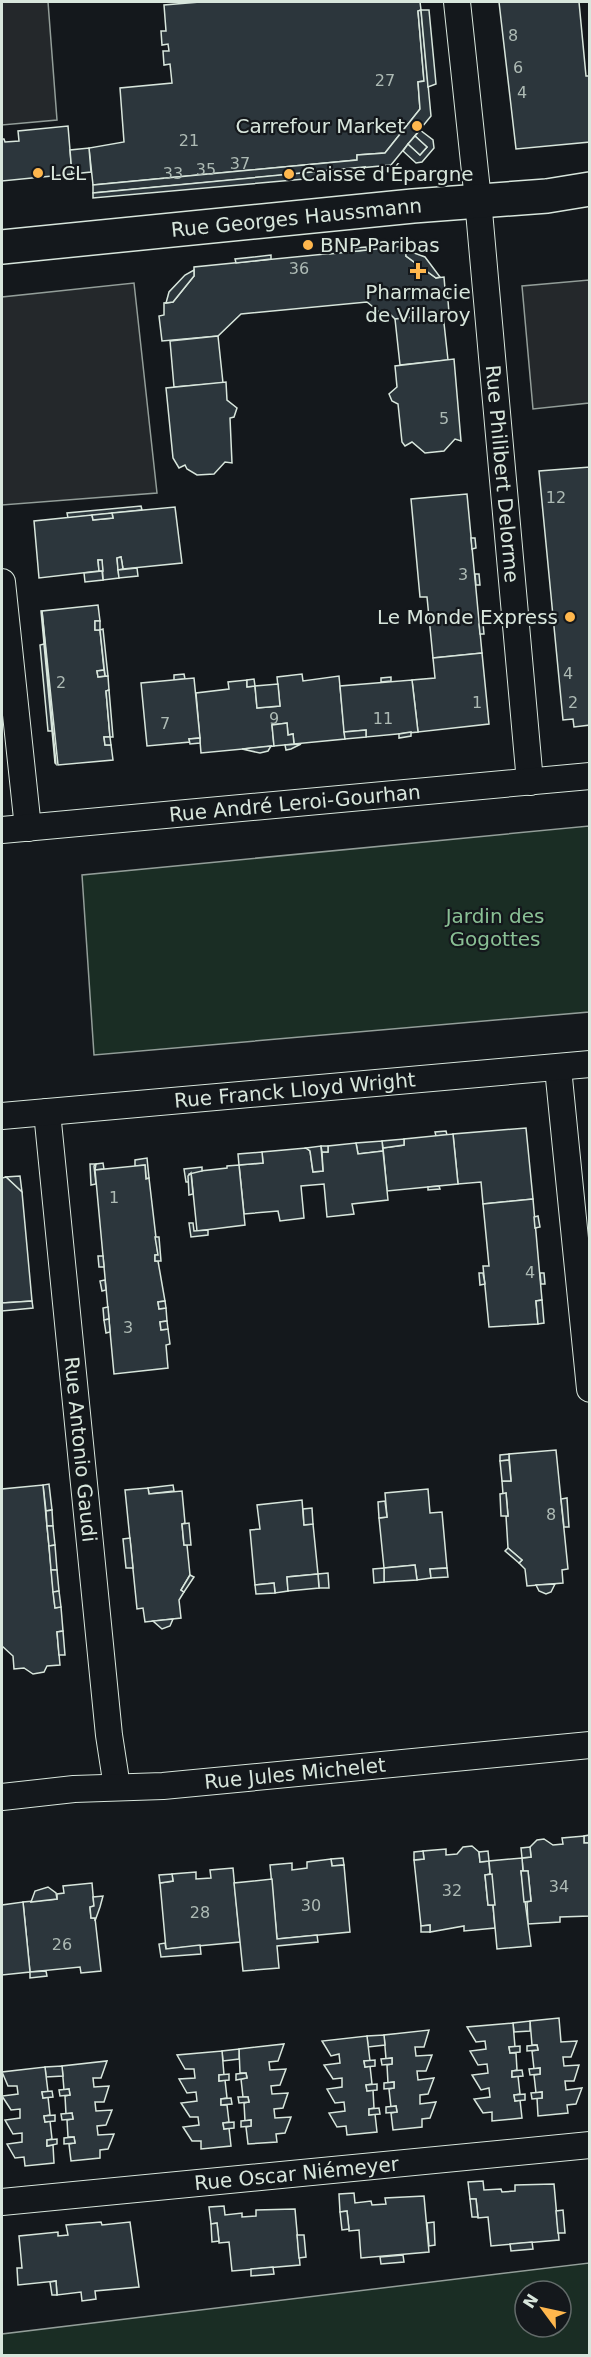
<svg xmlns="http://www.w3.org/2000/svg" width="591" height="2357" viewBox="0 0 591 2357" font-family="'DejaVu Sans',sans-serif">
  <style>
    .green { fill: #1a2d24; stroke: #939e99; stroke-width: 1.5; fill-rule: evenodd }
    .parking { fill: #24282b; stroke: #939e99; stroke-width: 1.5 }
    .building { fill: #2c363c; stroke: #d8e6dc; stroke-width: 1.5 }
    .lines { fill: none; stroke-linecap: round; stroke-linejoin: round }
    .street-casing { stroke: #d8e6dc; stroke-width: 28 }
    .secondary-casing { stroke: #d8e6dc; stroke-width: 36 }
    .street { stroke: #14181c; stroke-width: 26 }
    .secondary { stroke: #14181c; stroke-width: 33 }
    .poi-dot { fill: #ffb74d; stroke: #14181c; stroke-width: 2 }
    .labels { text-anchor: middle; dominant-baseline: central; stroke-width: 4.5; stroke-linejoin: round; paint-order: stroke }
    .number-label { font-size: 16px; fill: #adbab4 }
    .poi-label { font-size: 20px; fill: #d8e6dc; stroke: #14181c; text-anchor: start }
    .street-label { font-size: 20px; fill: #d8e6dc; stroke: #14181c }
    .park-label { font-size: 20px; fill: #8ac095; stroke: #14181c }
  </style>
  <rect width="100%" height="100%" fill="#14181c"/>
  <!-- green -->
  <g class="green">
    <path d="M589 826V1012L94 1055 82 875Z"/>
    <path d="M589 2263V2355H2V2334ZM525 2291H561V2327H525Z"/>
  </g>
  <!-- parking -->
  <g class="parking">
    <path d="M2 2H48L57 120 2 125Z"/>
    <path d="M589 280V403L533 409 522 286Z"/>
    <path d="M134 283 157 493 2 505V297Z"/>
  </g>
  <!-- building -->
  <g class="building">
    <path d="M200 2H420L421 10 418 11 424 81 418 82 420 109 385 153 357 155V160L93 185 89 148 124 142 120 88 172 83 170 64 164 65 163 51H169L168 44 162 45 161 31H166L164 5Z"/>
    <path d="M499 2H579L586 76H590V142L516 149Z"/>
    <path d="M421 10 431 116 391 165 93 193V185L357 160V155L385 153 420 109 418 82 424 81 418 11Z"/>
    <path d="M421 10H429L436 84 428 87Z"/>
    <path d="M68 126 72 174 2 181V139H4L5 142 19 141 18 131Z"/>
    <path d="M420 130 433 140 434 148 422 162 416 163 403 151 408 144 420 155 427 147 415 136Z"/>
    <path d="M415 136 427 147 420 155 408 144Z"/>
    <path d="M89 148 91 172 72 174 70 150Z"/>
    <path d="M365 167 361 174 93 198V193Z"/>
    <path d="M406 246V256L436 278 444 277 445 289 447 288 449 313 395 319 391 315H383L367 302 241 314 218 336 162 341 159 316 164 315V303L173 302 194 276V267Z"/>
    <path d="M366 247 367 250 330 254 329 250Z"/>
    <path d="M406 250 425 257 440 277 436 278 406 256Z"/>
    <path d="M271 255V259L236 263 235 259Z"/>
    <path d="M194 270V276L173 302 166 303 169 292 185 275Z"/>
    <path d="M443 314 448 360 400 365 395 319Z"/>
    <path d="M218 336 223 383 174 387 170 341Z"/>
    <path d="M454 359 461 441 455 439 444 451 425 453 412 442 405 446 402 442 398 404 392 401 389 394 397 387 395 366Z"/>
    <path d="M226 382 227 400 237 408 234 417 230 418 232 463 225 462 214 474 197 475 187 469 185 465 179 468 173 458 166 388Z"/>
    <path d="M590 467V725L574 727 573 719 563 720 539 471Z"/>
    <path d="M467 494 482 653 433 658 427 597H420L411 499Z"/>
    <path d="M141 506 142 510 68 518 67 513Z"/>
    <path d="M175 507 182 563 123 569 121 557 117 558 119 578 103 580 102 560H98L99 571 39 578 34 521 92 515 93 520 113 518 112 513Z"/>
    <path d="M112 513 113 518 93 520 92 515Z"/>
    <path d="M471 538H475L476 548 472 549Z"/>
    <path d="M121 557 123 569 118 570 117 558Z"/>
    <path d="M98 560H102L103 571H99Z"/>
    <path d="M137 568 138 576 119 578 118 570Z"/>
    <path d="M102 571 103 580 85 582 84 573Z"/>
    <path d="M475 574H479L480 585H476Z"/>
    <path d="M98 605 100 621H95V630H100L104 670 97 671 98 677 108 676 109 690 106 691 110 737H104L105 745H111L113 760 58 765 42 611Z"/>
    <path d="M41 611H42L56 764 55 763Z"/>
    <rect x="95" y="621" width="5" height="9"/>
    <path d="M483 623 484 634H480L479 624Z"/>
    <path d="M103 629 108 676H105L100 630Z"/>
    <path d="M44 644 52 731H48L40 645Z"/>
    <path d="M482 653 489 724 418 732 412 680 435 678 433 658Z"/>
    <path d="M104 670 105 676 98 677 97 671Z"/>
    <path d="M184 674 185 679 174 680V675Z"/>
    <path d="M302 674 303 681 339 676 345 739 294 744 293 734 288 735 287 723 272 725 274 746 201 753 196 693 229 689 228 682 247 680V687L255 686 257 708 280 706 277 677Z"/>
    <path d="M391 677V681L381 682V678Z"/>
    <path d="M194 678 200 738 189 739 190 742 147 746 141 683Z"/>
    <path d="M254 679 255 686 247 687V680Z"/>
    <path d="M412 680 418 732 366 737V730L344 732 340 686Z"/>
    <path d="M278 684 280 706 257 708 255 686Z"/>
    <path d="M109 690 113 737H110L106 691Z"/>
    <path d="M287 723 288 735 293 734 294 744 274 746 272 725Z"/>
    <path d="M366 730V737L345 739 344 732Z"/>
    <path d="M411 732V736L399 738V734Z"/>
    <path d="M104 737H110L111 745H105Z"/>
    <path d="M200 738V743L190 744 189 739Z"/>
    <path d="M301 744 291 749 286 750 285 745Z"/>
    <path d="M271 746 268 751 260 753 242 749Z"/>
    <path d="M526 1128 533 1199 483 1204 481 1182 458 1184 453 1134Z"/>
    <path d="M446 1131 447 1135 436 1136 435 1132Z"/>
    <path d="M453 1134 458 1184 387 1191 383 1148 404 1145V1139Z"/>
    <path d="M404 1139V1145L383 1148 382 1141Z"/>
    <path d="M382 1141 383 1151 358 1154 356 1143Z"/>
    <path d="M356 1143 358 1154 383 1151 388 1200 352 1204 354 1214 327 1217 324 1184 301 1186 304 1218 280 1221 278 1211 244 1214 239 1165 263 1163 262 1152 306 1148 310 1151 313 1172 323 1171 322 1152H328V1146Z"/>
    <path d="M321 1146 323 1171 313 1172 310 1151 306 1148Z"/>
    <path d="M321 1146H328V1152H322Z"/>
    <path d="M262 1152 263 1163 239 1165 238 1154Z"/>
    <path d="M147 1158 149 1178 146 1179 145 1165 135 1166V1160Z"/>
    <path d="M103 1163 104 1169 95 1170 96 1164Z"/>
    <path d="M90 1164H96L94 1166 96 1184 91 1185Z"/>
    <path d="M145 1165 146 1179 149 1178 158 1255H155V1261H158L165 1301 158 1302 159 1309 166 1308 167 1321 160 1322 161 1330 168 1329 170 1344 166 1345 168 1368 114 1374 95 1170Z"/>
    <path d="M239 1165 245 1225 197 1231 191 1172 227 1168V1166Z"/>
    <path d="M202 1167V1171L189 1174V1182H186L184 1169Z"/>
    <path d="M191 1173 193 1194 189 1195 188 1176Z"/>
    <path d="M20 1176 22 1192 6 1177Z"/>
    <path d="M6 1177 22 1192 32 1301 2 1303V1178Z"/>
    <path d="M439 1186 440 1189 428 1190V1187Z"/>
    <path d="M533 1199 542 1300 536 1301 538 1324 489 1327 483 1266H489L483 1204Z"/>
    <path d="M538 1216 540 1227 535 1228 534 1217Z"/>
    <path d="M189 1223H193L194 1231 208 1230V1235L191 1237Z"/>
    <path d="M155 1237H159L161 1261H155V1255H158Z"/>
    <path d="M98 1256H103L104 1267H99Z"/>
    <path d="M479 1273H483L485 1284 480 1285Z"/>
    <path d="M540 1273H544L545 1284H541Z"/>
    <path d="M105 1280 106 1290 102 1291 100 1281Z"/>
    <path d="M542 1300 544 1323 538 1324 536 1301Z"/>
    <path d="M32 1301 33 1308 2 1311V1303Z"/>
    <path d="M165 1301 166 1308 159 1309 158 1302Z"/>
    <path d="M108 1307 109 1319 104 1320 103 1308Z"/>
    <path d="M109 1319 110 1332 106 1333 104 1320Z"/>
    <path d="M167 1321 168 1329 161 1330 160 1322Z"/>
    <path d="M556 1450 568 1569 562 1570 563 1583 527 1586 525 1569 519 1563 522 1560 508 1548 506 1516H508L506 1493 503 1494 502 1481H511L509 1454Z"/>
    <path d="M509 1454V1460L500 1461V1455Z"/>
    <path d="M509 1460 511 1481H502L500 1461Z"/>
    <path d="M49 1484 52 1510 46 1511 43 1485Z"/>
    <path d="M43 1485 55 1608 61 1607 63 1631 57 1632 60 1665 47 1666 44 1672 33 1674 24 1668 14 1669 13 1656 2 1646V1489Z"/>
    <path d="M173 1485 174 1491 149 1494 148 1488Z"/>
    <path d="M148 1488 149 1494 182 1491 185 1523 182 1524 184 1545H187L190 1575 181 1590 184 1592 179 1600 181 1618 145 1622 143 1608 137 1609 125 1490Z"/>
    <path d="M428 1489 430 1513 442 1512 447 1568 430 1569 431 1578 417 1580 415 1565 384 1568 379 1518 387 1517 385 1493Z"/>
    <path d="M506 1493 508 1516H501L500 1494Z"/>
    <path d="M567 1498 569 1527H564L561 1499Z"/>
    <path d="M302 1500 304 1525 313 1524 318 1574 287 1577 288 1591 275 1593 274 1583 255 1585 250 1530 260 1529 257 1505Z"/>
    <path d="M385 1501 387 1517 379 1518 378 1502Z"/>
    <path d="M312 1508 313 1524 304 1525 303 1509Z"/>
    <path d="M52 1510 53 1526H47L46 1511Z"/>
    <path d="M189 1523 191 1545H184L182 1524Z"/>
    <path d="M47 1526H53L55 1545 49 1546Z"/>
    <path d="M130 1538 133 1568H126L123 1539Z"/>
    <path d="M55 1545 57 1570H51L49 1546Z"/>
    <path d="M508 1548 522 1560 519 1563 505 1551Z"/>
    <path d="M415 1565 417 1580 384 1582V1568Z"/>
    <path d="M384 1568V1582L374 1583 373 1569Z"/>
    <path d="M447 1568 448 1577 431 1578 430 1569Z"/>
    <path d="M51 1570H57L59 1591 53 1592Z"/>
    <path d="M328 1573 329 1588H319L318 1574Z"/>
    <path d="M318 1574 319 1588 288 1591 287 1577Z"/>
    <path d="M190 1575 194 1577 184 1592 181 1590Z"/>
    <path d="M274 1583 275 1593 256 1594 255 1585Z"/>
    <path d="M555 1584 551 1592 546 1594 539 1591 536 1585Z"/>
    <path d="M59 1591 61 1607 55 1608 53 1592Z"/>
    <path d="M173 1619 170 1626 162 1629 153 1621Z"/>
    <path d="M63 1631 65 1655H59L57 1632Z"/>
    <path d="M590 1835V1843H584V1836Z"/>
    <path d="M584 1836V1843H590V1916L560 1917V1922L528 1924 527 1902 531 1901 528 1871H523L522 1858 531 1857 530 1847 537 1840 544 1839 553 1845 563 1844 562 1838Z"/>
    <path d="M472 1846 479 1852 480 1862 489 1861 490 1874 485 1875 488 1905H493L495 1928 464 1931V1926L430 1932V1925L421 1926 414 1860 424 1859 423 1851 446 1849V1855L457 1854 463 1847Z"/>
    <path d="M530 1847 531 1857 522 1858 521 1848Z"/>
    <path d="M423 1851 424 1859 414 1860V1852Z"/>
    <path d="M488 1851 489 1861 480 1862 479 1852Z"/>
    <path d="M343 1858 344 1865 332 1866 331 1859Z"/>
    <path d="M522 1858 523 1871H521L531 1946 497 1949 489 1861Z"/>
    <path d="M331 1859 332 1866 344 1865 350 1932 277 1939 270 1865 292 1863V1870L307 1868V1862Z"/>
    <path d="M233 1868 240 1942 166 1949 160 1883 173 1881 172 1874 196 1872V1879L211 1878 210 1870Z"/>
    <path d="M521 1871H528L531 1901 524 1902Z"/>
    <path d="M172 1874 173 1881 160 1883 159 1875Z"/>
    <path d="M492 1874 495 1905H488L485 1875Z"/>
    <path d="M272 1879 277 1939 317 1935 318 1942 277 1946 279 1968 243 1971 234 1883Z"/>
    <path d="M92 1883 94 1906 90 1907 91 1918H95L101 1971 81 1973 80 1967 30 1972 23 1902 57 1899V1894L64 1893 63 1886Z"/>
    <path d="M48 1887 56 1893 57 1899 31 1902 35 1891Z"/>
    <path d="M103 1896 100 1907 95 1921V1918H91L90 1907 94 1906 93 1897Z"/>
    <path d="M23 1902 30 1972 2 1975V1905Z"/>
    <path d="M430 1925V1932H421V1926Z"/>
    <path d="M165 1943 166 1949 200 1945 201 1954 161 1957 159 1944Z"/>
    <path d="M46 1971 47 1976 30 1978V1972Z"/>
    <path d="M559 2018 561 2042 577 2041 571 2057H563L564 2066 579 2065 574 2081H565L566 2090 582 2088 576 2104 567 2105 568 2113 538 2116 537 2098H542V2092L536 2093 534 2075 540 2074V2068L534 2069 532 2051 538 2050 537 2045H532L530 2021Z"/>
    <path d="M530 2021V2031L514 2032 513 2023Z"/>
    <path d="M513 2023 515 2047H509L510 2053H516L517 2070 512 2071V2077L518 2076 520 2094 514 2095 515 2101 520 2100 522 2118 492 2121V2112L483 2113 474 2099 490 2097 489 2088 481 2090 472 2075 488 2073 487 2064 478 2065 470 2051 486 2049 485 2041 476 2042 467 2027Z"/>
    <path d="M429 2030 424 2047H415L416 2056 432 2055 426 2071H417L418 2080 434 2078 428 2094 420 2095V2104L436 2102 430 2118 422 2119V2127L393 2130 391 2113 397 2112 396 2106 391 2107 389 2089 394 2088V2082L388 2083 387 2065 392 2064V2058L386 2059 384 2035Z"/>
    <path d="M384 2035 385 2045 368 2047 367 2036Z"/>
    <path d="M367 2036 370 2061H364L365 2067 370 2066 372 2084 366 2085 367 2091 373 2090 374 2108 369 2109V2115L375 2114 377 2132 347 2135 346 2126 337 2127 329 2113 345 2111 344 2102 335 2103 327 2089 342 2087V2078L333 2079 324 2065 340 2063 339 2054 331 2056 322 2041Z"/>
    <path d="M284 2044 278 2061 269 2062 270 2070 286 2069 280 2085 271 2086 272 2094 288 2093 283 2108 274 2109 275 2118 291 2117 285 2133 276 2134 277 2142 248 2144 246 2127 251 2126V2120L245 2121 244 2103 249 2102 248 2097H243L241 2079 247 2078 246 2073H240L239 2049Z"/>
    <path d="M537 2045 538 2050 527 2051V2046Z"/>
    <path d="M520 2046V2052L510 2053 509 2047Z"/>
    <path d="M239 2049V2059L223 2061 222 2051Z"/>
    <path d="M222 2051 224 2075H219V2081L225 2080 227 2098 221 2099V2105H227L229 2122 223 2123 224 2129 229 2128 231 2146 201 2149V2141H192L183 2127 199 2125 198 2117H190L181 2103 197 2101 196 2092 187 2093 179 2079 195 2078 194 2069H185L177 2055Z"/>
    <path d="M392 2058V2064L382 2065 381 2059Z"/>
    <path d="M375 2060V2066L365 2067 364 2061Z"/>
    <path d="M107 2061 101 2078H93L94 2087 109 2086 104 2102H95L96 2111 112 2110 106 2125 97 2126 98 2135 114 2134 108 2149 100 2150V2158L71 2161 69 2144 75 2143 74 2137H68L67 2120 73 2119 72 2113 66 2114 65 2096 70 2095 69 2089 64 2090 62 2066Z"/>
    <path d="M62 2066 63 2076 46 2077 45 2067Z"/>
    <path d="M45 2067 48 2092H42L43 2098 48 2097 50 2115 44 2116 45 2122 50 2121 52 2139 47 2140V2146L53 2145 54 2163 25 2166 24 2157 15 2158 7 2144 22 2142V2133L13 2134 5 2120 20 2118V2109L11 2110 2 2096 18 2094 17 2086H8L2 2072Z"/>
    <path d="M540 2068V2074L530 2075 529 2069Z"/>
    <path d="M522 2070 523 2076 512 2077V2071Z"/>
    <path d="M246 2073 247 2078 236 2080V2074Z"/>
    <path d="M229 2074V2080L219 2081V2075Z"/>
    <path d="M394 2082V2088L384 2089V2083Z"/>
    <path d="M377 2084V2090L367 2091 366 2085Z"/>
    <path d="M69 2089 70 2095 60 2096 59 2090Z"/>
    <path d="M52 2091 53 2097 43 2098 42 2092Z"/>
    <path d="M542 2092V2098L532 2099 531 2093Z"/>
    <path d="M525 2094V2100L515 2101 514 2095Z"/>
    <path d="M238 2097H248L249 2102 239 2103Z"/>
    <path d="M231 2098 232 2104 221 2105V2099Z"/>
    <path d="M396 2106 397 2112 386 2113V2107Z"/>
    <path d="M379 2108 380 2114 369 2115V2109Z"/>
    <path d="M72 2113 73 2119 62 2120 61 2114Z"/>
    <path d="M55 2115V2121L45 2122 44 2116Z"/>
    <path d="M251 2120V2126L241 2127V2121Z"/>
    <path d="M234 2122V2128L224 2129 223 2123Z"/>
    <path d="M74 2137 75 2143 64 2144V2138Z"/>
    <path d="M57 2139V2144L47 2146V2140Z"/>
    <path d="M483 2181 484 2190 501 2189 502 2192 515 2191V2185L554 2184 559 2240 491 2246 488 2217 478 2218 476 2199H470L468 2182Z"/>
    <path d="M354 2193 355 2203 371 2201 372 2205 386 2204 385 2198 424 2196 429 2252 361 2258 359 2230 349 2231 347 2211 340 2212 339 2194Z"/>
    <path d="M470 2199H476L478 2217H472Z"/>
    <path d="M224 2206 225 2215 242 2213V2217L256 2216V2210L295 2209 300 2265 232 2271 229 2242 219 2243 217 2223 211 2224 209 2207Z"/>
    <path d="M563 2210 565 2233H558L556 2211Z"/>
    <path d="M347 2211 349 2229 342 2230 340 2212Z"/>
    <path d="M101 2222 102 2225 130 2222 139 2287 95 2291 96 2299 82 2301 81 2292 57 2295 56 2281 18 2285 17 2268H22L19 2236 58 2232V2236L68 2235 66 2225Z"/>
    <path d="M434 2222 435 2245 429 2246 427 2223Z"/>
    <path d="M217 2223 219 2241 212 2242 211 2224Z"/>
    <path d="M297 2235H304L306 2257 299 2258Z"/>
    <path d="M532 2242 533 2249 511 2251 510 2244Z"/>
    <path d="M403 2255 404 2262 381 2264 380 2257Z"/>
    <path d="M273 2267 274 2274 251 2276V2269Z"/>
    <path d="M56 2281 57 2295H52L50 2282Z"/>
  </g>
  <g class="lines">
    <!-- street casing -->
    <g class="street-casing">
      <g id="street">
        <path id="s1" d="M457 2 478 200 530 782"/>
        <path d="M2 582 28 828"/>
        <path id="s2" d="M2 830 590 776"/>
        <path d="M558 1068 590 1389"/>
        <path id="s3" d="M47 1112 109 1735 117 1787"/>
        <path id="s4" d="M2 1116 590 1064"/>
        <path id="s5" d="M2 1797 74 1789 163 1786 590 1745"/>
        <path id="s6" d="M2 2202 590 2145"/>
      </g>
    </g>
    <!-- secondary casing -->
    <g class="secondary-casing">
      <g id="secondary">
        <path id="s7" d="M2 247 413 206 547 196 590 189"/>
      </g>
    </g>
    <!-- street -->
    <use href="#street" class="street"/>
    <!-- secondary -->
    <use href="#secondary" class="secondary"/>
  </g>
  <!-- markers -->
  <g class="poi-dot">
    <circle cx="417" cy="126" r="6"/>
    <circle cx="38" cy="173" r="6"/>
    <circle cx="289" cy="174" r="6"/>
    <circle cx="308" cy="245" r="6"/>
    <path d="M415 262h6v6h6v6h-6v6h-6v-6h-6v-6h6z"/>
    <circle cx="570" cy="617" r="6"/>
  </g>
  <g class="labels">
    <!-- number labels -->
    <g class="number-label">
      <text x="513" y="35">8</text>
      <text x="518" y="67">6</text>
      <text x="385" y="80">27</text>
      <text x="522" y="92">4</text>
      <text x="189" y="140">21</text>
      <text x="240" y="163">37</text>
      <text x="206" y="169">35</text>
      <text x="173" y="173">33</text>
      <text x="299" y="268">36</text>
      <text x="444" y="418">5</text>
      <text x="556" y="497">12</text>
      <text x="463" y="574">3</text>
      <text x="568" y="673">4</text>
      <text x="61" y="682">2</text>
      <text x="477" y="702">1</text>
      <text x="573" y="702">2</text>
      <text x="274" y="718">9</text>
      <text x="383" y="718">11</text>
      <text x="165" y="723">7</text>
      <text x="114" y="1197">1</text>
      <text x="530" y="1272">4</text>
      <text x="128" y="1327">3</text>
      <text x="551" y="1514">8</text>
      <text x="559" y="1886">34</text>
      <text x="452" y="1890">32</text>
      <text x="311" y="1905">30</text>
      <text x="200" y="1912">28</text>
      <text x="62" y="1944">26</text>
    </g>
    <!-- poi labels -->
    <g class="poi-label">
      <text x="405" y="126" text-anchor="end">Carrefour Market</text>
      <text x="50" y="173">LCL</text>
      <text x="301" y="174">Caisse d'Épargne</text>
      <text x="320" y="245">BNP Paribas</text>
      <text x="418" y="292" text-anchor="middle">Pharmacie<tspan x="418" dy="23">de Villaroy</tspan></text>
      <text x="558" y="617" text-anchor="end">Le Monde Express</text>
    </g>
    <!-- street labels -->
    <g class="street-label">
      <text stroke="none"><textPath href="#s7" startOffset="296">Rue Georges Haussmann</textPath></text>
      <text stroke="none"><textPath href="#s1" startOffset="474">Rue Philibert Delorme</textPath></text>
      <text stroke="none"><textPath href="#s2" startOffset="294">Rue André Leroi-Gourhan</textPath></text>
      <text stroke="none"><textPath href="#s4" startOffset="294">Rue Franck Lloyd Wright</textPath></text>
      <text stroke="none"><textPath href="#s3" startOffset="339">Rue Antonio Gaudi</textPath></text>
      <text stroke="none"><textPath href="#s5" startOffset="294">Rue Jules Michelet</textPath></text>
      <text stroke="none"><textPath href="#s6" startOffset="296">Rue Oscar Niémeyer</textPath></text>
    </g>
    <!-- park labels -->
    <g class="park-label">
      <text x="495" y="916">Jardin des<tspan x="495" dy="23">Gogottes</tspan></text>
    </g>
  </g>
  <!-- border -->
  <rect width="591" height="2357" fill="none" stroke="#d8e6dc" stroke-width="6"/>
  <!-- north arrow -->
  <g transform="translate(543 2309) rotate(303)"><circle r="28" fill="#14181c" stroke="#626a69" stroke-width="1.5"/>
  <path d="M0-4.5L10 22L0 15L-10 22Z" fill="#ffb74d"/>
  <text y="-9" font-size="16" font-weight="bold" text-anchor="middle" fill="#d8e6dc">N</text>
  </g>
</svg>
